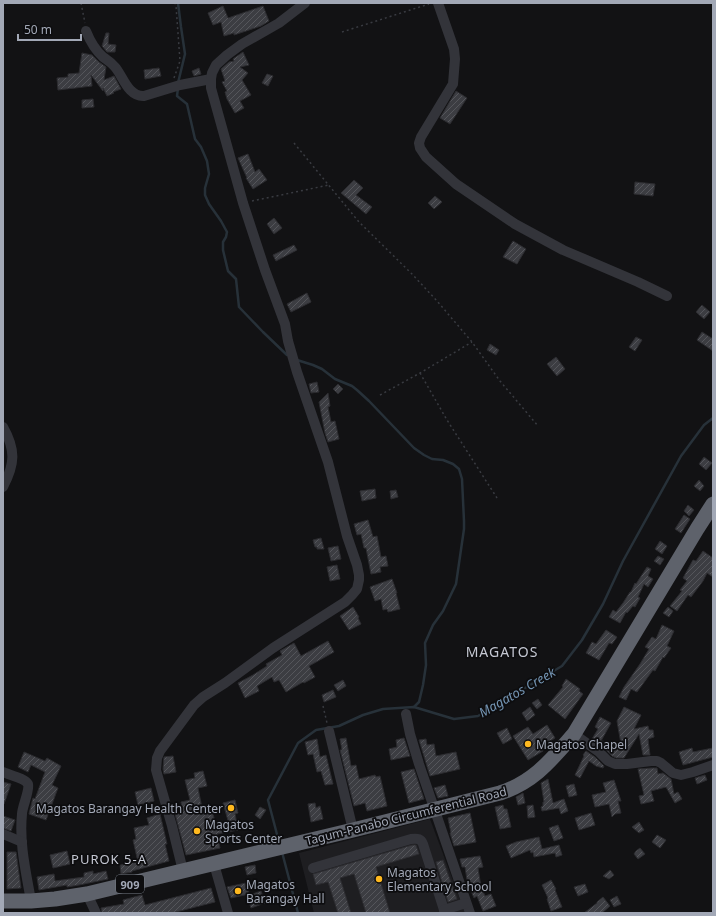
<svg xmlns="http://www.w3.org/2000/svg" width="716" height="916" viewBox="0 0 716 916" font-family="'Noto Sans',sans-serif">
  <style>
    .built { fill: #1e1e21 }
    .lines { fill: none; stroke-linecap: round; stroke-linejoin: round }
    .stream { stroke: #273139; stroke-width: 2.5 }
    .building { fill: url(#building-hatch); stroke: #2c2c30 }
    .path { stroke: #393b41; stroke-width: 1.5; stroke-dasharray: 2 3; stroke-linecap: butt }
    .minor { stroke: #33343a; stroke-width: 10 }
    .highway { stroke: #5e626b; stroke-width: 15 }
    .poi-dot { fill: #ffb91f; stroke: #0d0d0f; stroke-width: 1.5 }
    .labels { text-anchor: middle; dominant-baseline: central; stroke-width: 3.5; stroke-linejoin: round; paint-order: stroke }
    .shield { fill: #0d0d0f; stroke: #757a84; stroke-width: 1 }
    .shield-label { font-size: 11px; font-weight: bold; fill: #a2a8b6 }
    .poi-label { font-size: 12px; fill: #a2a8b6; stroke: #0d0d0f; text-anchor: start }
    .street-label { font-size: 12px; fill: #a2a8b6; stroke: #0d0d0f }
    .water-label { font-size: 13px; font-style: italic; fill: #7596b5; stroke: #0d0d0f }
    .neighbourhood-label { font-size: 13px; letter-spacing: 1px; fill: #c4c7d2; stroke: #0d0d0f }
    .quarter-label { font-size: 14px; letter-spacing: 1px; fill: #c4c7d2; stroke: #0d0d0f }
  </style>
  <defs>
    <pattern id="building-hatch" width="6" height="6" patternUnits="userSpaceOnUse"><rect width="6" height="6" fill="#3c3d42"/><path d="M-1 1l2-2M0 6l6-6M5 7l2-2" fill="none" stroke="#55565b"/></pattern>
  </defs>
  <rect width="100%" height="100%" fill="#121214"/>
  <!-- built -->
  <path class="built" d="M430 819 465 913H314L299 853Z"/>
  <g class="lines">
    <!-- stream -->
    <g class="stream">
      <path d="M178 83 185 54 181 27 178 3"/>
      <path d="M178 88 177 96 187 104 195 139 201 147 207 161 209 174 205 188V195L209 204 221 221 227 232 226 237 223 242V250L228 271 236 279 239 307 263 332 287 355"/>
      <path d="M297 360 313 365 322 369 335 379 352 386 357 390 369 401 414 448 424 455 432 459 443 460 453 464 459 469 462 479 464 521V529L456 584 443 611 433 625 425 643 426 665 423 685 419 702 414 707"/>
      <path d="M279 842 268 800 298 743 316 730 339 726 363 715 383 709 414 707 454 719 478 716 562 666 582 640 603 604 623 561 681 456 704 425 713 418"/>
      <path d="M282 852 298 913"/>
    </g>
  </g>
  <!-- building -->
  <g class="building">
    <path d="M223 6 228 18 263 6 269 21 261 26 234 35V33L224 36 221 22 213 25 208 13Z"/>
    <path d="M106 33H109L108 44 116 45 115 52H107L102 46Z"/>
    <path d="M243 52 249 65 240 67 248 73 242 80 251 95 240 101 244 108 235 113 227 99 225 92 227 91 222 82 225 81 221 69 229 62 234 61 233 59Z"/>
    <path d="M82 53 92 55 99 62 106 67 104 80 114 76 121 89 113 92 114 93 107 96 103 88V91L91 75 92 86 58 90 57 78 68 77V74L79 73Z"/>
    <path d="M159 68 161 76 145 79 144 70Z"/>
    <path d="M199 68 201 74 194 76 192 71Z"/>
    <path d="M267 74 273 76 268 86 262 83Z"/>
    <path d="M456 91 467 98 450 124 440 118Z"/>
    <path d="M93 99 94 107 82 108V100Z"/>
    <path d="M248 154 255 172 259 169 267 180 253 189 246 178H247L238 158Z"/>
    <path d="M354 180 363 188 356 195 372 207 366 214 341 193Z"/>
    <path d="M635 182 655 184 653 196 634 194Z"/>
    <path d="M435 196 442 202 434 209 428 203Z"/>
    <path d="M274 218 282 228 274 234 267 224Z"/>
    <path d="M513 241 526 249 517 264 503 257Z"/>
    <path d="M294 245 297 250 276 261 273 255Z"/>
    <path d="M307 293 311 302 291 312 287 304Z"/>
    <path d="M702 305 710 312 704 319 696 312Z"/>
    <path d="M702 332 713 339V351L697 340Z"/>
    <path d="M636 337 642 340 635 351 629 347Z"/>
    <path d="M490 344 499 350 496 355 487 350Z"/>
    <path d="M556 357 565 369 557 376 547 364Z"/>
    <path d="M317 382 319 392 311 393 309 384Z"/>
    <path d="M338 384 343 389 338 394 333 389Z"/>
    <path d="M328 393 330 406 328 407 331 422 335 421 339 439 328 442 325 433 319 402Z"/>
    <path d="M704 457 712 463 706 470 699 464Z"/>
    <path d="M699 480 704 486 700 491 694 486Z"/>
    <path d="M375 489 376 498 362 501 360 491Z"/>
    <path d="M396 490 398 497 391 499 390 491Z"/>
    <path d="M688 505 694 510 689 516 684 511Z"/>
    <path d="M684 515 690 519 681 533 675 529Z"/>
    <path d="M368 520 373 537 377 536 381 557 386 556 388 566 380 567 381 572 371 574 366 548H364L361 534 357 535 354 524Z"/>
    <path d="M321 538 324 549H317V547H315L313 540Z"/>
    <path d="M660 541 667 546 662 554 655 549Z"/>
    <path d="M338 546 341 559 331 561 328 548Z"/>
    <path d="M703 551 713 558V577L707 573 703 581 691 597 688 595 677 611 670 606 682 591 680 590 687 581 683 578 693 560 696 561Z"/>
    <path d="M658 556 664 559 660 565 654 561Z"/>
    <path d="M337 565 340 579 330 581 327 567Z"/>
    <path d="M647 567 651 569 648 576 653 579 648 587 644 584 638 597 640 598 635 607 633 606 627 613 626 612 620 623 609 617 613 610 616 612 623 603 630 592H631L635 583 636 584Z"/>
    <path d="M392 579 397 593H396L400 609 388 612 387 609 383 610 381 599 375 601 370 587Z"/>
    <path d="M353 607 359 617 358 618 361 624 349 630 340 616Z"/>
    <path d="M668 607 673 611 669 617 663 613Z"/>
    <path d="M662 625 674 631 667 646 671 648 664 658 663 657 655 671 653 670 637 692 631 689 626 700 619 697 624 687 640 664 649 649 645 647 652 637 656 639Z"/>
    <path d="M606 630 617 637 612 644 609 643 599 660 586 653 592 642 596 644Z"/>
    <path d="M328 641 334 652 309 666 315 677 304 683 303 682 286 692 279 680 274 682 272 677 257 686 259 691 245 698 238 683 253 675 267 666 266 664 282 655 280 651 294 643 301 656Z"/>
    <path d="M566 679 580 689 579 691 583 694 565 719 548 705 563 687 562 686Z"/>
    <path d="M343 680 346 686 338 691 334 685Z"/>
    <path d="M333 690 336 697 324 702 322 695Z"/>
    <path d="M538 699 542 705 537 709 532 703Z"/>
    <path d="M530 707 535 715 527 721 522 713Z"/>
    <path d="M624 707 641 715 634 729 648 726 649 730H653L654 737 648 739 650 755H643L639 734 624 758H616L612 756 603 747 592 739 598 729 595 727 600 717 611 723 601 741 621 744 617 721Z"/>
    <path d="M547 725 555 738 541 747 543 751 528 760 513 736 528 727 533 734Z"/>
    <path d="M507 728 512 739 503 744 497 733Z"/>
    <path d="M346 738 351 766 356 765 359 779 375 775 376 777 380 776 387 806 367 811 365 803 354 806 340 750H342L340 739Z"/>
    <path d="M404 738 410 756 391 760 389 749 397 747 396 740Z"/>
    <path d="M317 739 320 757 326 755 333 784 325 785 321 771 317 772 313 754 308 755 305 742Z"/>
    <path d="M426 739 427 745 434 744 436 756 456 752 460 769 430 776 419 740Z"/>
    <path d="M692 748 693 752 713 748V757L683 765 679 752Z"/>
    <path d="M586 751 595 757 604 766 603 768 596 766 589 761 580 778 575 775 584 756 583 755Z"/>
    <path d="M24 752 45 761 47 758 61 766 52 785 58 788 46 820 29 814 33 798 35 799 45 772 31 765 28 772 18 767Z"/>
    <path d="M173 756 176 772 164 774 163 769 164 757Z"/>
    <path d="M651 768H657L658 774 663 773 671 779 674 794 678 792 682 799 675 803 666 787 651 791 654 801 641 804 639 796 644 795 638 769Z"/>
    <path d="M414 769 424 799 409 803 401 772Z"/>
    <path d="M203 771 207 786 198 788 202 808 211 806 216 826 229 824 223 803 235 800 238 813 235 814 238 830 217 834 220 848 186 855 175 814 183 812 181 802 190 800 185 780 195 778 194 773Z"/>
    <path d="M705 775 707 780 697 784 695 778Z"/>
    <path d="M548 779 553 803 564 799 568 811 561 814 559 808 542 811 541 807 543 806V802H544L541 783Z"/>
    <path d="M614 780 621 801H618L621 813 615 814 612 817 609 804 595 807 592 795 606 792 603 783Z"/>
    <path d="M3 782 11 784 4 804H3Z"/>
    <path d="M574 784 577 795 569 797 566 786Z"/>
    <path d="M445 785 448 796 438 798 434 788Z"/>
    <path d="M151 788 154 801 138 805 135 792Z"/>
    <path d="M523 793 525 803 518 805 516 797Z"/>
    <path d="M315 803 316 808 320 806 323 819 311 822 308 804Z"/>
    <path d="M503 805 504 809H507L511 827 500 829 495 807Z"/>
    <path d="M533 805 535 817 528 818 527 806Z"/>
    <path d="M260 807 266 810 260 819 255 815Z"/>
    <path d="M470 813 476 842 454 846 450 833H451L448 818Z"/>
    <path d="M591 813 595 825 579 830 575 818Z"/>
    <path d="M160 814 167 844H165L169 861 132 871V872L121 874 120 865 138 862 133 840 136 839 134 828 149 825 147 818Z"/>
    <path d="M3 816 15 820 11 831 3 828Z"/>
    <path d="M639 822 644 830 639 833 632 827Z"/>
    <path d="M558 825 563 838 554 841 549 828Z"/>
    <path d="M657 835 666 840 660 848 652 842Z"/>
    <path d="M539 837 542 849 559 845 562 855 556 857 555 853 534 857 533 852 531 853 530 850 511 858 506 846 516 842Z"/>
    <path d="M412 845H416L419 854 376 867 390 913H366L354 874 340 878 351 913H338L328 882 316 885 313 874Z"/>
    <path d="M640 848 645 854 638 859 634 854 636 851Z"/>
    <path d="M67 851 70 864 53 868 50 855Z"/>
    <path d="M7 852H16L21 888 7 889Z"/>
    <path d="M480 856 483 867 478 868 481 887 485 896 491 894 496 906 483 911 477 896 474 898 469 886H468L465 867H462L460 859Z"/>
    <path d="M443 860 457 899 448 902 436 862Z"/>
    <path d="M255 865 256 873 247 875 245 867Z"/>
    <path d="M610 870 614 875 609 879 603 876Z"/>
    <path d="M93 871V874L106 871 108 879 79 885 67 887V885L39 890 37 877 54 874 55 881 84 877V873Z"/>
    <path d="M551 880 556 889 555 890 562 907 551 911 547 899 548 898 542 885Z"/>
    <path d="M246 883 249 894 231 898 227 887Z"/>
    <path d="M585 884 588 892 578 896 574 887Z"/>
    <path d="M211 888 215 902 172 913H102L101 908 124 904 123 900 142 895 145 905Z"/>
    <path d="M261 891 265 903 251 908 247 896Z"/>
    <path d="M617 896 621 904 614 907 610 900Z"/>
    <path d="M603 897 610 906 602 913H584L597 903V902Z"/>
  </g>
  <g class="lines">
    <!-- path -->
    <g class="path">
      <path d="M81 3 85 23"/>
      <path d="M342 32 429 4"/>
      <path d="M174 78 180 61 176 6 175 3"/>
      <path d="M294 143 359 222 413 275 437 301 472 342 500 381 538 426"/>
      <path d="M252 201 329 185"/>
      <path d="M420 373 447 420 497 498"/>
      <path d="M380 395 420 373 472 342"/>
      <path d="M323 706 327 723"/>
    </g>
    <!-- minor -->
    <g class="minor">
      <path d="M438 3 454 49 455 59 453 84 421 137 419 143 420 148 426 157 456 184 515 224 563 250 638 282 667 296"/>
      <path d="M86 31C90 41 94 49 103 57 107 60 111 62 115 67 123 76 128 97 144 96L180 85 211 79"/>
      <path d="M3 427C16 450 15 464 3 487"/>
      <path d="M406 714 410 734 419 764 470 913"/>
      <path d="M329 731 353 830"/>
      <path d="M574 734 599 752 608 761 615 764H627L651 761H657L661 763 673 773 681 775 693 772 713 765"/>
      <path d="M3 772C9 775 25 778 28 784 30 790 22 807 22 814 19 843 26 872 31 901"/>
      <path d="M3 834 22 842"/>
      <path d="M214 864 228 913"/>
      <path d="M313 868 411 839C418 838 421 839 423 844L445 913"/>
      <path d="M183 871 172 826 156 770 157 758 160 751 194 705 203 697 225 683 273 648 345 602 352 595 357 589 359 580V575L357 565 347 536 328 462 297 372 288 341 285 324 265 270 243 203 211 88V79L212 73 216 65 227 55 242 44 279 23 305 3"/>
      <path d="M87 894 96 913"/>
      <path d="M444 910 466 903"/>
    </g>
    <!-- highway -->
    <path class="highway" d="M3 901H31L55 899 87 894 353 830 500 793C534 782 551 760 574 734L697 529 713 504"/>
  </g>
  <!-- markers -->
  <g class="poi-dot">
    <circle cx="528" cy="744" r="4"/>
    <circle cx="231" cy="808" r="4"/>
    <circle cx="197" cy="831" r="4"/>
    <circle cx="379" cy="879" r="4"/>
    <circle cx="238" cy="891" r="4"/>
  </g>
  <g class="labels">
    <!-- shield labels -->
    <rect class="shield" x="116" y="875" width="28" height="18" rx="3"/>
    <g class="shield-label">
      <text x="130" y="884">909</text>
    </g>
    <!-- poi labels -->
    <g class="poi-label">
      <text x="536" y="744">Magatos Chapel</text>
      <text x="223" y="808" text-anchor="end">Magatos Barangay Health Center</text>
      <text x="205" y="824">Magatos<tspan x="205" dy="14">Sports Center</tspan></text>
      <text x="387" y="872">Magatos<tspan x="387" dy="14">Elementary School</tspan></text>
      <text x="246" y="884">Magatos<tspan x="246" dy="14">Barangay Hall</tspan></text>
    </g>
    <!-- street labels -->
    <g class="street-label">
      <text transform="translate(406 816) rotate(-14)">Tagum-Panabo Circumferential Road</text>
    </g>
    <!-- water labels -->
    <g class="water-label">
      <text transform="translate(517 692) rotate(-30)">Magatos Creek</text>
    </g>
    <!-- neighbourhood labels -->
    <g class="neighbourhood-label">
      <text x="109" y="859">PUROK 5-A</text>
    </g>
    <!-- quarter labels -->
    <g class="quarter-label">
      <text x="502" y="651">MAGATOS</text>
    </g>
  </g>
  <!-- border -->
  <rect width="716" height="916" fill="none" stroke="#a2a8b6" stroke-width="8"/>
  <!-- scale -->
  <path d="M18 34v6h63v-6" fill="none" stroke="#a2a8b6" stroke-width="2"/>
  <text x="24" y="34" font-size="12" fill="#a2a8b6" stroke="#0d0d0f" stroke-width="3" paint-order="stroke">50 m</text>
</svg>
